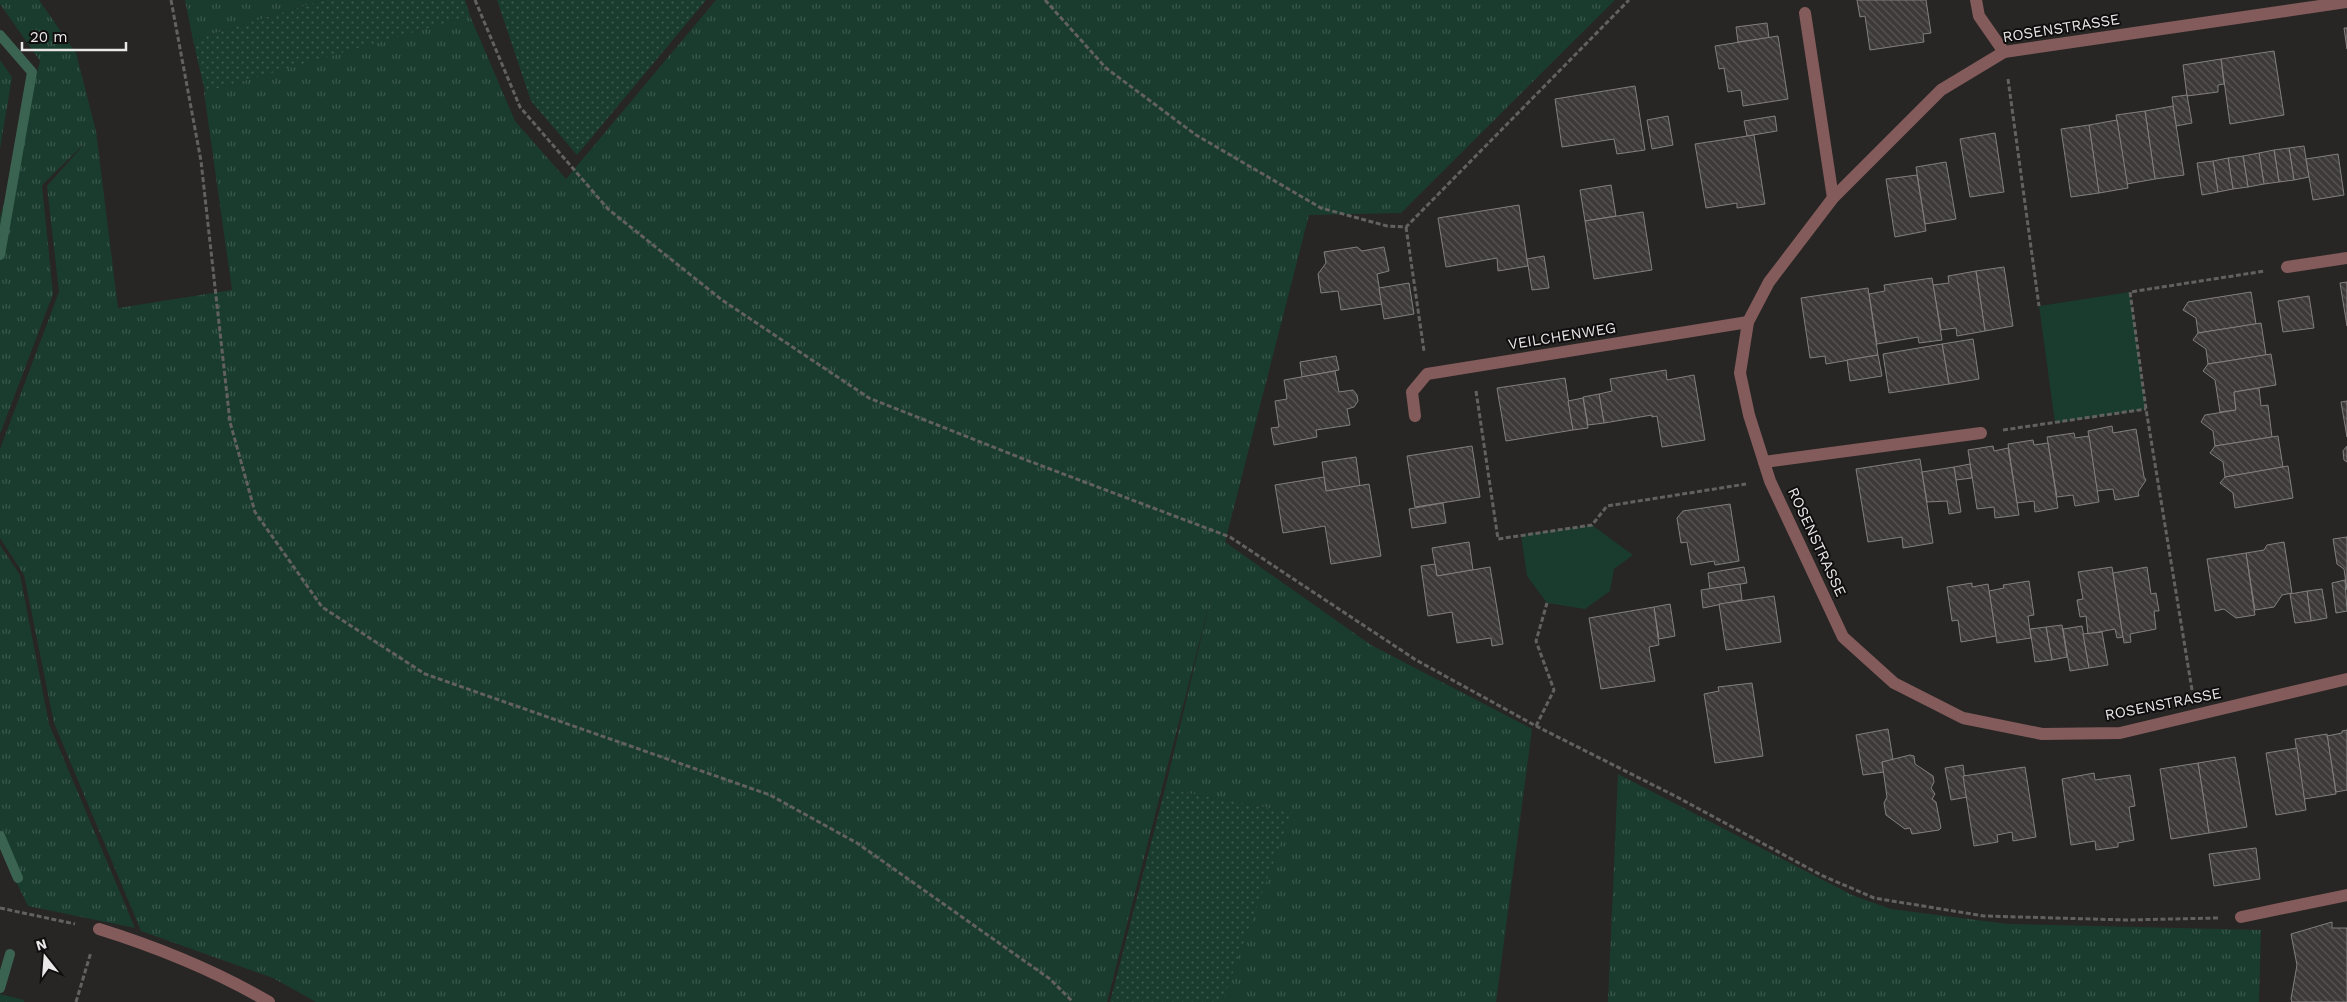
<svg xmlns="http://www.w3.org/2000/svg" width="2347" height="1002" viewBox="0 0 2347 1002" font-family="'Work Sans',sans-serif">
  <style>
    .grass { fill: url(#grass-tufts) }
    .forest { fill: url(#forest-firs) }
    .park { fill: #193c2e }
    .garden { fill: url(#garden-dots) }
    .lines { fill: none; stroke-linecap: round; stroke-linejoin: round }
    .stream { stroke: #3a6451; stroke-width: 10 }
    .building { fill: url(#building-back-hatch); stroke: #837f7f }
    .path { stroke: #636060; stroke-width: 3; stroke-dasharray: 5 2.5; stroke-linecap: butt }
    .street { stroke: #825b5a; stroke-width: 12 }
    .labels { text-anchor: middle; dominant-baseline: central; stroke-width: 4; stroke-linejoin: round; paint-order: stroke }
    .street-label { font-size: 15px; fill: #e9e7e7; stroke: #100e0e }
  </style>
  <defs>
    <pattern id="grass-tufts" width="24" height="20" patternUnits="userSpaceOnUse" patternTransform="scale(1.25)"><rect width="24" height="20" fill="#193c2e"/><path d="M3 7l-1-3M5 7V3M7 7l1-3M15 17l-1-3M17 17v-4M19 17l1-3" fill="none" stroke="#3a584c"/></pattern>
    <pattern id="forest-firs" width="22" height="20" patternUnits="userSpaceOnUse" patternTransform="scale(1.25)"><rect width="22" height="20" fill="#193c2e"/><path d="M5 1l3.5 6h-7zM16 11l3.5 6h-7z" fill="#3a584c"/></pattern>
    <pattern id="garden-dots" width="8" height="8" patternUnits="userSpaceOnUse" patternTransform="scale(1.25)"><rect width="8" height="8" fill="#193c2e"/><path d="M2 2h.1M6 6h.1" fill="none" stroke="#3a584c" stroke-width="1.8" stroke-linecap="round"/></pattern>
    <pattern id="building-back-hatch" width="6" height="6" patternUnits="userSpaceOnUse" patternTransform="scale(1.25)"><rect width="6" height="6" fill="#3d3939"/><path d="M-1 5l2 2M0 0l6 6M5-1l2 2" fill="none" stroke="#595656"/></pattern>
  </defs>
  <rect width="100%" height="100%" fill="#282525"/>
  <!-- grass -->
  <g class="grass">
    <path d="M0 0H39L76 53 96 131 118 308 232 290 204 92 470 16 515 121 566 179 716 0H1615L1401 213 1309 215 1225 542 1371 645 1532 729 1496 1002H1222L1291 812 1165 789 1211 597 1107 1002H316L273 978 141 931 54 723 24 575 0 538V449L59 292 47 186 86 142 42 185 53 294 0 434V218L40 61 0 4Z"/>
    <path d="M185 0H323L193 40Z"/>
    <path d="M0 60 12 77 0 149Z"/>
    <path d="M0 545 20 575 49 724 135 928 28 906 0 849Z"/>
    <path d="M1618 774 1852 895 1891 909 2008 924 2261 930 2259 1002H1608Z"/>
  </g>
  <!-- forest -->
  <path class="forest" d="M0 994 24 1000V1002H0Z"/>
  <!-- park -->
  <g class="park">
    <path d="M2130 292 2146 409 2055 423 2039 306Z"/>
    <path d="M1592 525 1633 555 1614 569 1610 591 1585 609 1547 603 1527 576 1521 535Z"/>
  </g>
  <!-- garden -->
  <g class="garden">
    <path d="M323 0H465L470 16 205 92 193 40Z"/>
    <path d="M497 0H706L577 155 531 101Z"/>
    <path d="M1165 789 1292 812 1222 1002H1110Z"/>
  </g>
  <g class="lines">
    <!-- stream -->
    <g class="stream">
      <path d="M0 35 32 72 0 255"/>
      <path d="M0 836 18 878"/>
      <path d="M0 988 10 954"/>
    </g>
  </g>
  <!-- building -->
  <g class="building">
    <path d="M1857 0H1926L1931 33 1923 34 1924 42 1870 50 1865 16 1860 17Z"/>
    <path d="M1767 23 1769 38 1738 42 1736 27Z"/>
    <path d="M2344 28H2347V49Z"/>
    <path d="M1778 36 1788 99 1743 106 1741 90 1728 92 1724 68 1719 69 1715 46Z"/>
    <path d="M2274 51 2284 115 2230 124 2221 59Z"/>
    <path d="M2221 59 2224 84 2218 85V92L2187 96 2183 65Z"/>
    <path d="M1635 86 1645 150 1617 154 1614 139 1562 147 1555 99Z"/>
    <path d="M2187 95 2192 123 2176 126 2172 97Z"/>
    <path d="M2173 106 2184 175 2155 179 2145 111Z"/>
    <path d="M2145 111 2155 179 2127 184 2116 115Z"/>
    <path d="M1668 116 1673 145 1652 149 1647 120Z"/>
    <path d="M1775 116 1777 131 1747 136 1744 121Z"/>
    <path d="M2117 120 2128 188 2099 193 2089 125Z"/>
    <path d="M2089 125 2099 193 2071 197 2061 129Z"/>
    <path d="M1995 133 2004 192 1970 197 1960 139Z"/>
    <path d="M1754 135 1765 204 1737 208V203L1706 208 1695 144Z"/>
    <path d="M2304 146 2309 177 2294 180 2289 148Z"/>
    <path d="M2289 148 2294 180 2279 182 2274 150Z"/>
    <path d="M2274 150 2279 182 2264 184 2259 153Z"/>
    <path d="M2259 153 2264 184 2248 187 2243 156Z"/>
    <path d="M2338 154 2344 195 2313 200 2306 159Z"/>
    <path d="M2243 156 2248 187 2233 189 2228 158Z"/>
    <path d="M2228 158 2233 189 2218 192 2213 161Z"/>
    <path d="M2213 161 2218 192 2202 195 2197 163Z"/>
    <path d="M1946 162 1956 219 1925 224 1916 167Z"/>
    <path d="M1917 175 1926 231 1895 237 1886 179Z"/>
    <path d="M1611 185 1616 216 1585 221 1580 190Z"/>
    <path d="M1519 205 1528 266 1498 271 1497 258 1446 267 1438 218Z"/>
    <path d="M1643 212 1652 270 1594 279 1585 221Z"/>
    <path d="M1357 247 1362 251 1384 247 1389 271 1377 274 1382 304 1341 310 1338 291 1321 293 1318 274 1326 263 1324 252Z"/>
    <path d="M1544 256 1549 288 1532 290 1527 259Z"/>
    <path d="M2004 267 2013 326 1985 331 1976 271Z"/>
    <path d="M1976 271 1985 331 1957 336 1956 328 1941 330 1933 285 1949 283 1948 276Z"/>
    <path d="M1932 278 1942 340 1919 343 1918 337 1877 344 1869 294 1885 291 1884 285Z"/>
    <path d="M2347 282V326L2340 283Z"/>
    <path d="M1409 283 1414 314 1384 319 1379 288Z"/>
    <path d="M1868 288 1878 355 1826 364 1825 356 1810 358 1801 298Z"/>
    <path d="M2251 292 2256 324 2198 333 2196 318 2183 310 2188 302Z"/>
    <path d="M2309 296 2314 328 2283 332 2278 301Z"/>
    <path d="M2261 323 2266 355 2208 364 2206 349 2193 340 2198 333Z"/>
    <path d="M1973 339 1979 379 1949 384 1942 344Z"/>
    <path d="M1942 344 1949 384 1889 393 1883 354Z"/>
    <path d="M2271 354 2276 385 2234 392 2236 410 2220 412 2215 380 2203 371 2208 364Z"/>
    <path d="M1878 355 1882 376 1850 381 1847 360Z"/>
    <path d="M1336 356 1339 370 1302 377 1300 362Z"/>
    <path d="M1666 370 1667 380 1694 375 1705 440 1662 447 1657 416 1652 417V415L1604 423 1599 394 1612 391 1610 379Z"/>
    <path d="M1335 371 1339 392 1353 390 1357 395 1358 401 1354 407 1347 409 1350 425 1316 430 1317 437 1274 445 1271 428 1279 427 1275 401 1287 399 1284 380Z"/>
    <path d="M1565 378 1573 430 1506 441 1497 388Z"/>
    <path d="M2259 388 2261 406 2268 405 2272 437 2215 446 2213 431 2201 422 2205 415 2236 410 2234 392Z"/>
    <path d="M1599 394 1604 423 1588 425 1583 397Z"/>
    <path d="M1583 398 1588 428 1573 430 1568 401Z"/>
    <path d="M2347 401V437L2341 402Z"/>
    <path d="M2112 426 2113 433 2136 429 2144 477 2146 480 2138 492 2139 496 2115 500 2113 489 2097 491 2088 431Z"/>
    <path d="M2074 433 2075 438 2089 436 2099 502 2075 506 2073 495 2057 497 2047 437Z"/>
    <path d="M2278 436 2283 467 2225 477 2223 462 2210 453 2215 446Z"/>
    <path d="M2033 440 2034 445 2048 443 2058 508 2035 512 2034 501 2017 503 2008 444Z"/>
    <path d="M1472 446 1480 497 1415 507 1407 456Z"/>
    <path d="M1993 446 1994 451 2008 448 2019 515 1995 518 1994 507 1977 509 1968 450Z"/>
    <path d="M2347 446V462L2344 460 2343 451Z"/>
    <path d="M1356 457 1360 486 1326 491 1322 462Z"/>
    <path d="M1920 459 1933 543 1903 548 1902 537 1868 542 1856 469Z"/>
    <path d="M1970 464 1972 478 1956 480 1954 467Z"/>
    <path d="M2288 466 2293 498 2235 508 2233 493 2220 483 2225 477Z"/>
    <path d="M1954 467 1961 512 1949 514 1947 501 1927 502 1922 472Z"/>
    <path d="M1324 477 1326 491 1369 484 1381 556 1331 564 1325 526 1283 533 1275 485Z"/>
    <path d="M1443 503 1446 523 1412 528 1409 509Z"/>
    <path d="M1730 504 1739 561 1715 565 1714 561 1691 565 1687 542 1681 543 1677 518 1683 511Z"/>
    <path d="M2347 537V590L2344 569 2337 564 2333 539Z"/>
    <path d="M1469 542 1473 570 1437 576 1432 548Z"/>
    <path d="M2284 542 2292 593 2282 595 2274 607 2255 610 2246 553 2264 550 2267 545Z"/>
    <path d="M2246 553 2255 615 2236 618 2224 609 2215 611 2207 559Z"/>
    <path d="M1435 564 1437 576 1490 567 1503 644 1492 646 1491 638 1457 643 1452 612 1428 616 1421 566Z"/>
    <path d="M1744 567 1747 583 1710 589 1708 573Z"/>
    <path d="M2112 567 2123 637 2117 638 2115 629 2088 634 2086 616 2080 617 2077 600 2083 599 2078 572Z"/>
    <path d="M2147 567 2151 594 2156 593 2159 611H2154L2156 629 2130 634 2131 642 2124 643 2113 573Z"/>
    <path d="M2345 580 2347 611 2336 613 2332 583Z"/>
    <path d="M2029 581 2034 615 2028 616 2031 638 1997 643 1989 591 2004 588 2003 585Z"/>
    <path d="M1972 583V587L1988 584 1996 636 1961 642 1958 620 1952 621 1947 587Z"/>
    <path d="M1740 584 1742 600 1703 608 1701 590Z"/>
    <path d="M2322 589 2327 618 2311 621 2307 591Z"/>
    <path d="M2307 591 2311 621 2295 623 2290 594Z"/>
    <path d="M1774 596 1781 642 1726 650 1719 604Z"/>
    <path d="M1670 604 1675 636 1659 639 1654 607Z"/>
    <path d="M1654 607 1659 645 1649 647 1655 681 1601 689 1589 618Z"/>
    <path d="M2062 625 2067 657 2052 660 2046 627Z"/>
    <path d="M2082 626 2089 668 2070 671 2063 629Z"/>
    <path d="M2046 627 2052 660 2035 662 2030 629Z"/>
    <path d="M2102 632 2108 665 2089 668 2083 634Z"/>
    <path d="M1752 683 1763 756 1715 763 1704 694 1719 691 1718 687Z"/>
    <path d="M1888 729 1893 760 1882 762 1884 772 1863 775 1856 735Z"/>
    <path d="M2347 730V790L2336 792 2327 736 2342 733V731Z"/>
    <path d="M2327 734 2336 794 2304 799 2295 739Z"/>
    <path d="M2297 748 2306 810 2276 815 2266 753Z"/>
    <path d="M1910 755 1914 756 1915 764 1933 776 1934 782 1931 788 1935 794 1932 799 1936 802 1941 828 1939 830 1912 834 1910 828 1905 829 1886 815 1884 803 1887 797 1882 762Z"/>
    <path d="M2235 757 2247 827 2209 833 2198 763Z"/>
    <path d="M2198 763 2209 833 2171 839 2160 769Z"/>
    <path d="M1963 765 1967 797 1951 800 1945 768Z"/>
    <path d="M2025 767 2036 837 2013 841 2012 832 1997 835 1998 842 1974 846 1963 776Z"/>
    <path d="M2094 773 2095 780 2130 775 2135 806 2129 807 2134 840 2118 843V847L2096 850 2095 841 2071 845 2062 779Z"/>
    <path d="M2256 848 2260 879 2214 886 2209 854Z"/>
    <path d="M2332 922V928H2347V1002H2292L2291 999 2297 965 2291 934Z"/>
  </g>
  <g class="lines">
    <!-- path -->
    <g class="path">
      <path d="M171 0 201 161 230 422 255 512 322 607 425 674 770 795 857 843 1050 979 1073 1002"/>
      <path d="M475 0 520 107 608 209 722 300 869 398 1021 458 1230 537 1416 660 1536 726 1677 797 1821 875 1874 898 1984 916 2127 920 2218 918"/>
      <path d="M1045 0 1106 68 1196 135 1321 208 1387 226 1406 227 1629 0"/>
      <path d="M2008 79 2039 306"/>
      <path d="M1406 227 1424 351"/>
      <path d="M1476 391 1498 539 1592 525 1607 506 1746 484"/>
      <path d="M2003 430 2146 409"/>
      <path d="M2192 690 2146 409 2130 292 2265 271"/>
      <path d="M1536 726 1554 690 1536 641 1547 603"/>
      <path d="M0 908 75 924"/>
      <path d="M76 1002 91 952"/>
    </g>
    <!-- street -->
    <g class="street">
      <path d="M1976 0 1979 16 2004 52"/>
      <path d="M2347 2 2004 52 1941 90 1833 198 1769 282 1748 322 1740 373 1749 415 1770 481 1843 637 1894 683 1963 718 2042 734 2120 733 2347 679"/>
      <path d="M1805 13 1833 198"/>
      <path d="M2287 267 2347 258"/>
      <path d="M1415 416 1412 392 1427 374 1748 322"/>
      <path d="M1764 462 1981 433"/>
      <path d="M2241 917 2347 895"/>
      <path d="M99 929C160 948 214 970 269 1002"/>
    </g>
  </g>
  <g class="labels">
    <!-- street labels -->
    <g class="street-label">
      <text transform="translate(2061 28) rotate(-9)">ROSENSTRASSE</text>
      <text transform="translate(1562 336) rotate(-9)">VEILCHENWEG</text>
      <text transform="translate(1817 542) rotate(65)">ROSENSTRASSE</text>
      <text transform="translate(2163 704) rotate(-11)">ROSENSTRASSE</text>
    </g>
  </g>
  <!-- north arrow -->
  <g transform="translate(45 957) rotate(343)" stroke="#100e0e" stroke-width="4" paint-order="stroke">
  <path d="M0-4L9 19L0 12L-9 19Z" fill="#e9e7e7"/>
  <text y="-8" font-size="14" font-weight="bold" text-anchor="middle" fill="#e9e7e7">N</text>
  </g>
  <!-- scale -->
  <path d="M22 42v8h104v-8" fill="none" stroke="#e9e7e7" stroke-width="2.5"/>
  <text x="30" y="42" font-size="15" fill="#e9e7e7" stroke="#100e0e" stroke-width="4" paint-order="stroke">20 m</text>
</svg>
